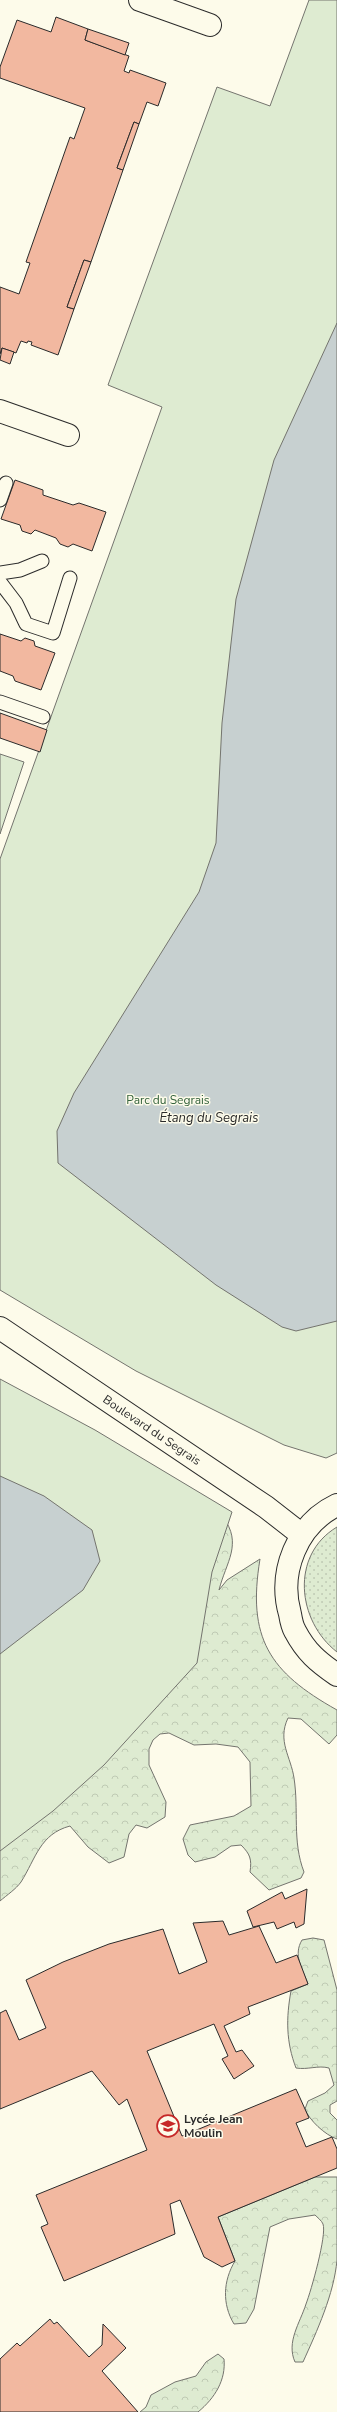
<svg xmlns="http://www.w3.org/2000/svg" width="337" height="2412" viewBox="0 0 337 2412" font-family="'Nunito Sans',sans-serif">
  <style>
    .grass { fill: url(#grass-dots); stroke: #74746e }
    .forest { fill: url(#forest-crowns); stroke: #74746e }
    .park { fill: #deebd1; stroke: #74746e }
    .water { fill: #c7d0d0; stroke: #74746e }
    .building { fill: #f2b8a0; stroke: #2b2b2b }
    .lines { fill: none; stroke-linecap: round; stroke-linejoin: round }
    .service-casing { stroke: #2b2b2b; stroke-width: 15 }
    .minor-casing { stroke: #2b2b2b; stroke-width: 24 }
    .tertiary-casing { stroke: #2b2b2b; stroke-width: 24 }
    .service { stroke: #fdfbea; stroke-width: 13 }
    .minor { stroke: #fdfbea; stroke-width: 22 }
    .tertiary { stroke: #fdfbea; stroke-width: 22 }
    .labels { text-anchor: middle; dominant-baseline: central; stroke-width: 3; stroke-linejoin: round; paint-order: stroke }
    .park-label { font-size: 12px; fill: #34623c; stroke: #fdfbea }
    .street-label { font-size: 12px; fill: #2b2b2b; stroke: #fdfbea }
    .poi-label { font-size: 12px; font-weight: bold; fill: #2b2b2b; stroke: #fdfbea; text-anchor: start }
    .water-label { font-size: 13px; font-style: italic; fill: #2b2b2b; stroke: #fdfbea }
  </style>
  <defs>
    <pattern id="grass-dots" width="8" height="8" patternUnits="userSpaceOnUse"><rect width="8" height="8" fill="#deebd1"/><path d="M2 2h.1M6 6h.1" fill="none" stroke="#bfcab4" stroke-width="1.8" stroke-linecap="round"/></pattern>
    <pattern id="forest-crowns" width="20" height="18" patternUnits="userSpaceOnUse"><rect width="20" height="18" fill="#deebd1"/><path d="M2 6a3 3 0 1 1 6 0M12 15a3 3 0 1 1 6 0" fill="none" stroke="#bfcab4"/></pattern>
  </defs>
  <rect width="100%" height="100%" fill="#fdfbea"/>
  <!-- grass -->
  <path class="grass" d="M337 1527V1652C297 1621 290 1555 337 1527Z"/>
  <!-- forest -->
  <g class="forest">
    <path d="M223 1517C243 1544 226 1562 219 1590L227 1580 260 1559C247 1638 269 1672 337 1710V1735L329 1744 301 1719 288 1718C277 1741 291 1757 294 1778 299 1810 292 1841 304 1872L301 1878 269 1890 250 1872C252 1859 250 1854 241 1845L231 1846 215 1857 195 1862 188 1855 183 1839 190 1825 234 1816 251 1806 250 1762 238 1747 216 1744 194 1745 169 1733 160 1734 153 1740 149 1749V1765L166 1802 165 1817 147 1828 136 1825 129 1834 124 1857 109 1863 88 1847 70 1826C40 1834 36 1858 21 1882 16 1889 7 1895 0 1901V1831Z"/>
    <path d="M313 1938 324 1940 337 1990V2101L330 2105V2113L337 2120V2139C325 2135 309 2120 305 2109L308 2101 325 2093 334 2085 329 2068C318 2065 308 2070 296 2068 286 2042 286 2018 291 1991L308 1984C302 1968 293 1955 302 1940Z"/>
    <path d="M315 2177H337C337 2205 337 2233 337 2260 334 2294 317 2331 303 2362H295C286 2342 300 2323 306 2304 311 2291 327 2235 323 2224 322 2221 317 2217 315 2215L289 2219 270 2227 254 2309 246 2323 234 2324C222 2304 223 2281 235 2261L218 2217Z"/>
    <path d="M218 2354 224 2359C226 2380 215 2398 198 2412H140L146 2407 151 2395 175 2382 196 2376 206 2362Z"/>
  </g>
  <!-- park -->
  <g class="park">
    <path d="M309 0H337V1453L326 1458 284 1445 136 1371 0 1290V859L162 407 108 385 217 87 270 106Z"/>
    <path d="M0 754 24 762 0 834Z"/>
    <path d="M0 1379 95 1430 232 1512 212 1572 197 1663 104 1765 53 1811 0 1851Z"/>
  </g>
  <!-- water -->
  <g class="water">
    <path d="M337 323V1321L296 1331 282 1327 216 1285 58 1163 57 1131 74 1093 199 892 216 843 222 723 236 599 274 460Z"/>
    <path d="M0 1476 44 1496 92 1530 100 1561 83 1590 0 1654Z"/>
  </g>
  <!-- building -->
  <g class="building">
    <path d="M56 17 88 29 85 40 129 56 124 71 129 73 130 70 166 83 158 106 147 102 139 124 134 122 117 168 123 170 91 262 84 260 67 307 74 309 58 355 31 345 32 342 28 341 27 343 21 341 16 353 2 348 0 354V287L19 294 30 263 26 262 70 137 74 139 85 108 0 78V67L17 20 51 32Z"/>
    <path d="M88 29 129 43 125 55 85 40Z"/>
    <path d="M134 122 139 124 123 170 117 168Z"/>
    <path d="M84 260 91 262 74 309 67 307Z"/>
    <path d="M2 348 14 352 10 364 0 360Z"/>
    <path d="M15 480 43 490V495L73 505 79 503 106 512 92 551 73 544 68 547 60 544 56 538 35 530 31 534 22 531 20 525 1 519Z"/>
    <path d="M0 634 21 641 25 638 34 641 35 646 55 653 41 690 15 681 13 676 0 671Z"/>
    <path d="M0 713 47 730 40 752 0 738Z"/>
    <path d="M307 1889 304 1924 296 1928 294 1922 277 1929 274 1922 253 1927 247 1911 282 1892 285 1899Z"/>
    <path d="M223 1921 229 1935 259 1926 276 1963 297 1955 308 1984 248 2007 250 2014 224 2026 236 2052 242 2050 254 2066 234 2079 222 2059 228 2056 214 2024 147 2051 182 2136 296 2089 309 2118 296 2123 306 2147 332 2137 337 2149V2168L218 2217 235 2261 222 2267 204 2257 180 2200 170 2204 175 2234 64 2281 41 2227 48 2224 36 2195 147 2150 127 2099 119 2105 92 2071 0 2109V2013L6 2010 19 2040 46 2028 26 1980 63 1962 109 1944 163 1929 179 1974 207 1962 193 1923Z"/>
    <path d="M50 2319 54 2324 57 2322 89 2357 102 2345 103 2324 126 2348 102 2371 138 2412H0V2359L17 2343 20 2346Z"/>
  </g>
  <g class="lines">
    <!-- service casing -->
    <g class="service-casing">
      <g id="service">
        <path d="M0 500 6 483"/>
        <path d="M0 573 20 570 42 561"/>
        <path d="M0 582 16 603 26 624 53 633 70 578"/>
        <path d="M0 702 43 717"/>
      </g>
    </g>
    <!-- minor casing -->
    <g class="minor-casing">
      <g id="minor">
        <path d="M140 0 210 25"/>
        <path d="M0 411 68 435"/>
      </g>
    </g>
    <!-- tertiary casing -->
    <g class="tertiary-casing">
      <g id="tertiary">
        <path id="s1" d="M0 1328 266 1507 302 1535"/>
        <path d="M337 1505C297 1524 278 1572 290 1614 291 1620 292 1626 295 1631 306 1652 318 1662 337 1675"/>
      </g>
    </g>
    <!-- service -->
    <use href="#service" class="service"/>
    <!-- minor -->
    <use href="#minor" class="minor"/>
    <!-- tertiary -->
    <use href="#tertiary" class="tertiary"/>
  </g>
  <!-- icons -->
  <defs>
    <g id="school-ring" transform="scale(1.15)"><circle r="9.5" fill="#fdfbea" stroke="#c62828" stroke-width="1.5"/><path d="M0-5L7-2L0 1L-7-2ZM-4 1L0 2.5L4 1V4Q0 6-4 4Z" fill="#c62828"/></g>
  </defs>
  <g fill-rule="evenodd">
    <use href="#school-ring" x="168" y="2126"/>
  </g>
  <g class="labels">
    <!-- park labels -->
    <g class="park-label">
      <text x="168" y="1100">Parc du Segrais</text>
    </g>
    <!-- street labels -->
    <g class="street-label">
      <text stroke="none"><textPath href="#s1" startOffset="183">Boulevard du Segrais</textPath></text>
    </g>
    <!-- poi labels -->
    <g class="poi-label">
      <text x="184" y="2119">Lycée Jean<tspan x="184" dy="14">Moulin</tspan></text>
    </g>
    <!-- water labels -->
    <g class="water-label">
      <text x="209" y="1118">Étang du Segrais</text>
    </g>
  </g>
</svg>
